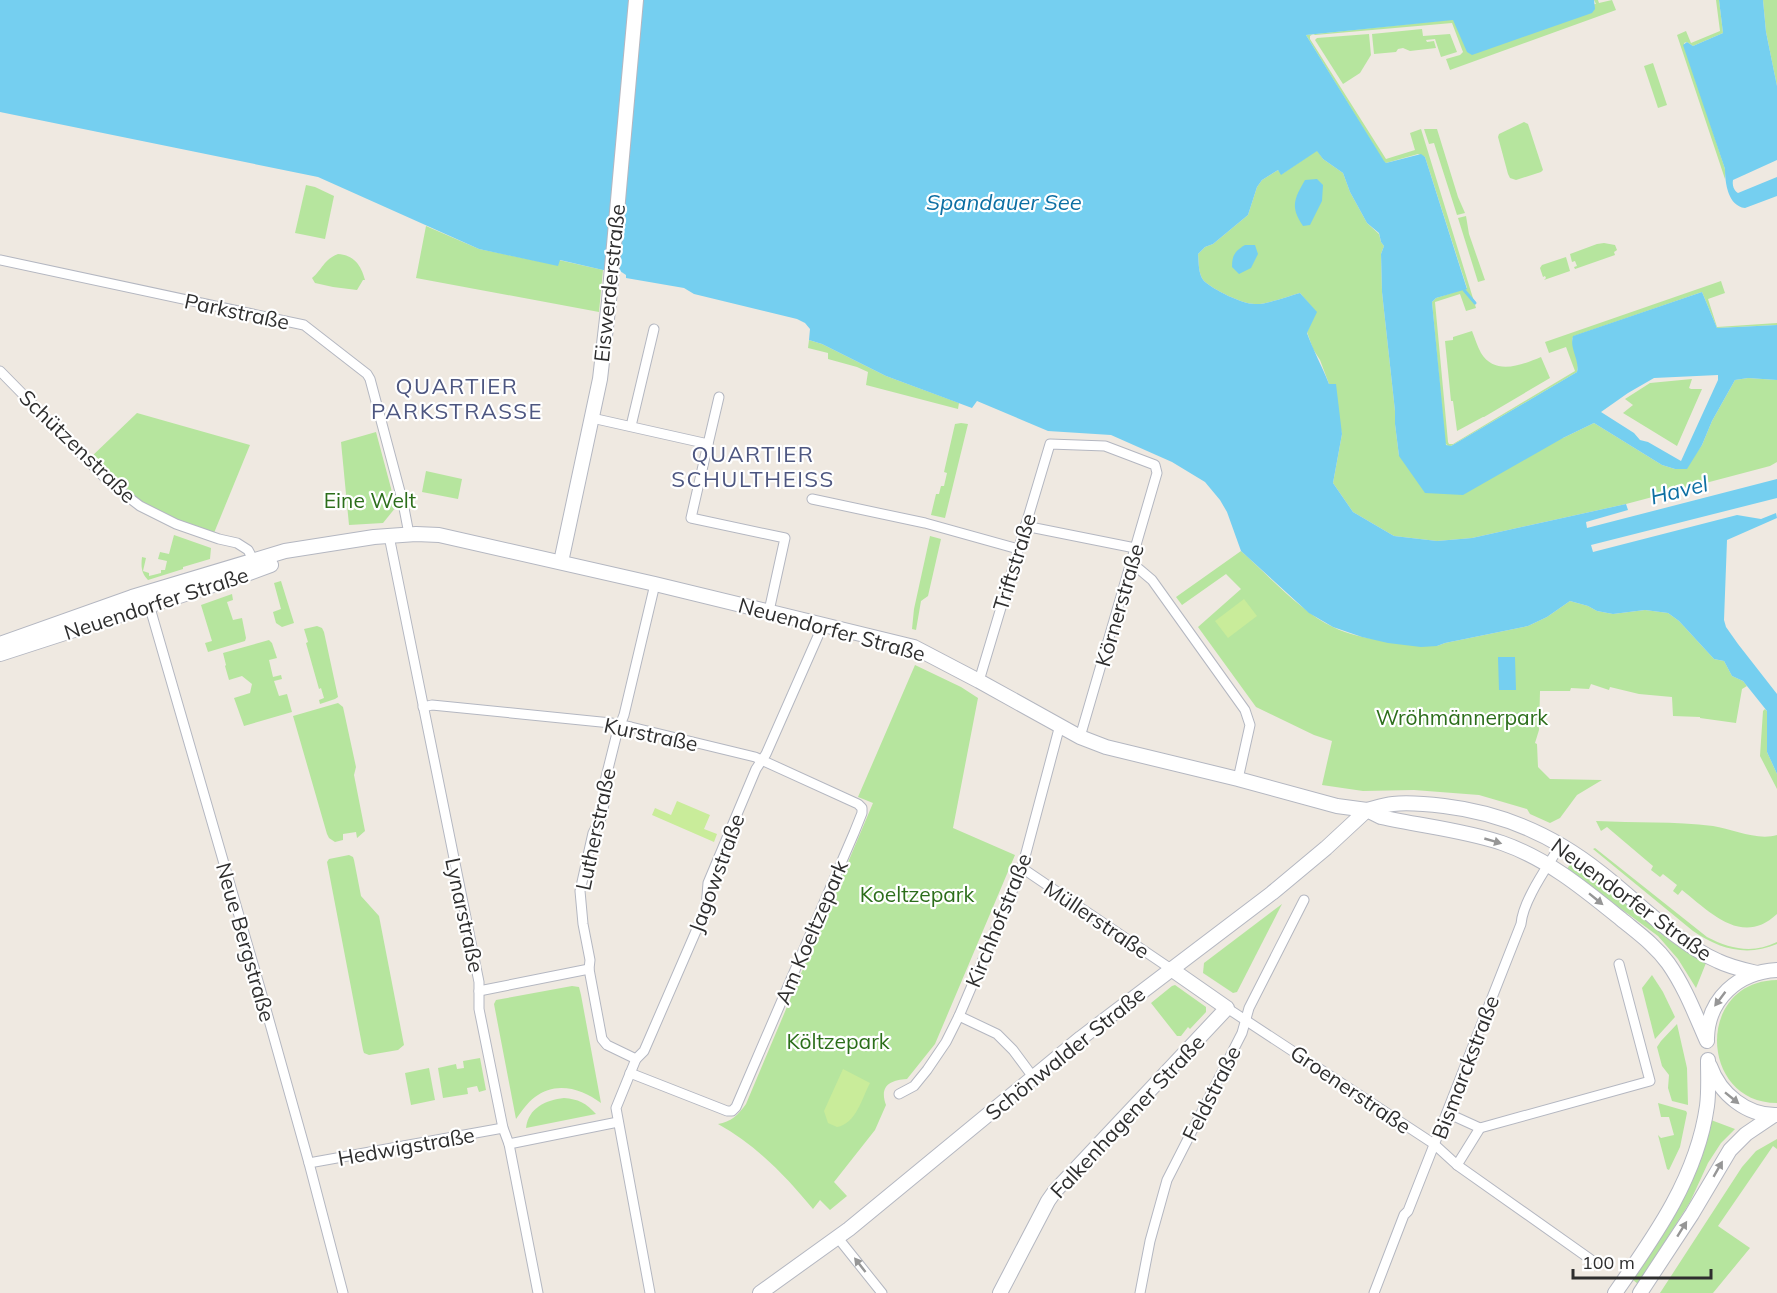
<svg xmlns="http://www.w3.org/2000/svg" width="1777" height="1293" viewBox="0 0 1777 1293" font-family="Mulish,sans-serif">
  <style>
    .green { fill: #b6e59e }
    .pitch { fill: #c9ec9a }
    .water { fill: #75cff0; fill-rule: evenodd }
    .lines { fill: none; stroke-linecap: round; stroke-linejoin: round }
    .stream { stroke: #75cff0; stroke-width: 3 }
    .street-casing { stroke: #b4b7c1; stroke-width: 11 }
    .secondary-casing { stroke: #b4b7c1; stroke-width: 16 }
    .street { stroke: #fff; stroke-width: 9 }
    .secondary { stroke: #fff; stroke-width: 14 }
    .oneway { fill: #969696 }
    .labels { text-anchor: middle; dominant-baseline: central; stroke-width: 4.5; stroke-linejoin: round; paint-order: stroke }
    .street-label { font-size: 21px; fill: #2e2e2e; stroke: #fff }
    .park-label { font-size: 21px; fill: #2c6e1b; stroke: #fff }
    .water-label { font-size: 22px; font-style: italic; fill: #0d6fa3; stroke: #fff }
    .neighbourhood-label { font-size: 22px; letter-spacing: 1.5px; fill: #4d5680; stroke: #fff }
  </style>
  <rect width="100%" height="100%" fill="#efe9e1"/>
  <!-- green -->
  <g class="green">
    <path d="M1594 0H1598L1599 3 1612 0 1616 10 1450 70 1446 59 1460 55 1463 52 1452 23 1315 35 1313 34 1310 36V39L1386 159 1415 150 1410 133 1421 129 1476 308 1466 311 1460 294 1435 302 1448 442 1449 444H1453L1575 371 1566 347 1549 353 1545 342 1721 281 1725 293 1708 299 1717 327 1777 323V325L1717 328 1702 292 1574 336 1572 339 1578 365 1577 372 1451 446H1448L1445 443 1432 302 1436 298 1467 288 1425 157 1418 154 1386 163 1384 162 1306 35 1596 4Z"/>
    <path d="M1716 0H1719L1723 33 1693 46 1687 42 1684 43 1725 169V179L1677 35 1686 31 1691 43 1720 31Z"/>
    <path d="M1763 0H1777V86L1766 32Z"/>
    <path d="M1422 29 1423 36 1450 34 1457 52 1441 57 1435 39 1426 40 1427 42 1434 41 1436 48 1410 51 1403 48 1398 49 1396 52 1374 54 1372 34Z"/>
    <path d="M1369 34 1371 55 1360 73 1343 84 1315 40 1317 38Z"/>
    <path d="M1653 63 1667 105 1658 108 1644 66Z"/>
    <path d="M1524 122 1528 124 1543 170 1541 172 1516 180 1510 178 1508 174 1498 137 1499 134Z"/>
    <path d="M1424 129H1437L1458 197 1465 213 1457 215 1434 143 1429 144Z"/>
    <path d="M1317 150 1323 159 1343 173 1350 192 1367 223 1379 234 1381 242 1384 246 1381 254 1382 292 1395 411V424L1399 456 1563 438 1594 423 1662 465 1675 469H1685L1702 445 1712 421 1735 380 1748 378 1777 380V462L1770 466 1626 504 1472 538 1437 541 1394 536 1353 512 1333 483 1342 434 1329 384 1320 360 1313 349 1307 332 1316 312 1300 293C1289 296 1265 305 1255 304 1242 304 1214 290 1204 281 1198 274 1199 263 1198 254L1205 247 1213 244 1248 215 1257 187 1262 180 1278 170 1282 174Z"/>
    <path d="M306 185 315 187 334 196 325 239 295 233Z"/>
    <path d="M1466 216 1469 234 1485 280 1478 282 1458 218Z"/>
    <path d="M426 226 479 249 557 265 559 260 603 270 599 312 416 278Z"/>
    <path d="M1604 243 1615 245 1617 250 1614 252 1615 255 1575 269 1574 267 1577 266 1575 261 1572 262 1570 254 1597 244Z"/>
    <path d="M338 254C354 255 361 265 365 280H363L357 290 333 287 315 283 312 278C322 270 324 259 338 254Z"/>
    <path d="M1566 257 1570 271 1544 280 1546 278 1545 276 1543 277 1540 268 1542 265Z"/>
    <path d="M1472 331C1475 338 1477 346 1481 353 1495 376 1522 365 1541 357L1550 378 1484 417H1483L1457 431 1453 401H1451L1445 341 1453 340V337Z"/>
    <path d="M809 340 822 344 886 376 959 403 958 409 866 385 868 372 857 367 828 359V353L808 348Z"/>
    <path d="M1692 379 1689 388 1691 389H1702L1677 446 1623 413 1633 405 1625 399 1650 383Z"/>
    <path d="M137 413 250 445 214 533 155 511 116 483 90 458Z"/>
    <path d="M961 423 968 424 945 518 931 515 936 494H939L941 486H944L947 473 944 472 955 424Z"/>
    <path d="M376 432 396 507 383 523 349 525 341 442Z"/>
    <path d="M426 471 462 479 458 499 422 492Z"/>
    <path d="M174 535 211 548 210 559 183 567V569L148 580C141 573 141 566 142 557L146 558 143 571 149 573V576L161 573V570H165L167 561 158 559 160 552 169 554Z"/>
    <path d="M930 536 941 539 928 596 921 601 916 630 912 629 914 609Z"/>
    <path d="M1241 551C1267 574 1302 613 1333 627 1364 642 1403 642 1437 646L1445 643 1528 626 1547 617 1570 601 1588 606 1597 611 1613 614 1645 610 1668 613 1679 621 1714 659 1724 661 1732 676 1743 681 1747 686 1742 689 1736 723 1700 718V717L1673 716 1672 697 1639 694 1610 687 1609 690 1591 684 1589 689 1571 688 1570 691H1540L1539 730 1535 743 1537 744 1538 767 1550 779 1602 780 1577 795 1560 818 1550 823 1530 814 1527 809 1479 795 1414 790 1363 791 1322 785 1332 741 1314 735 1256 707 1198 627 1241 589 1226 574 1182 605 1176 597Z"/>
    <path d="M281 581 294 623 282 627 276 623 273 612 281 609 274 583Z"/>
    <path d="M232 594 233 600 227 602 233 620 242 618 246 638 245 641 208 652 205 643 212 641 201 605Z"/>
    <path d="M317 626 322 628 324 632 338 697 335 699 320 704 319 700 324 698 321 688 319 689 306 643 308 642 304 629Z"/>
    <path d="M269 640 272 643 277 658 269 660 273 677 281 675 282 679 274 681 279 696 287 694 292 712 244 726 234 698 250 693 252 684 242 676 229 680 225 666 226 665 223 653Z"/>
    <path d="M915 665 961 687 978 698 953 828 1015 855 935 1044 907 1079C890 1080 879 1086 886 1105L875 1130 834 1182 847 1196 830 1210 820 1200 813 1209C786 1176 756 1145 718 1124 731 1122 738 1115 746 1104L873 803 858 797Z"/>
    <path d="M338 703 343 707 356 767 354 775 365 831 357 838 356 832 343 834V840L335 842 329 838 327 834 293 716Z"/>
    <path d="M1765 709 1767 711V752L1777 774V789L1760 756 1763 711Z"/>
    <path d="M1596 821C1634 823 1675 821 1713 826 1733 829 1757 841 1777 835V914C1742 947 1710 912 1682 890L1678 895 1673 891 1677 885 1663 874 1660 877 1651 870 1653 866 1607 827 1601 831Z"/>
    <path d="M1595 848 1707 937C1730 949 1753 954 1777 942V944C1747 957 1719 949 1693 931L1593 849Z"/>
    <path d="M349 855 353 857 354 860 361 896 379 916 404 1045 398 1050 369 1055 364 1053 363 1050 327 862 329 859Z"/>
    <path d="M1573 860 1586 869 1679 945 1706 963 1696 988 1678 959 1658 936 1567 869Z"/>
    <path d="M1282 904 1237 992 1233 993 1203 973 1204 963Z"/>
    <path d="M1652 975 1663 992 1675 1017 1655 1039 1642 988Z"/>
    <path d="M1777 980V1103C1699 1103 1695 981 1777 980Z"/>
    <path d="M1175 985 1206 1007V1012L1190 1029 1188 1027 1181 1036H1177L1151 1003 1172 986Z"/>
    <path d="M572 986 579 987 581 995 601 1103C582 1088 555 1081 535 1097 527 1103 522 1111 516 1119L494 1004 496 1000Z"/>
    <path d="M1677 1024 1687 1068 1688 1105 1672 1101 1668 1088 1669 1075 1662 1066 1657 1047 1661 1041Z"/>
    <path d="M480 1058 486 1090 479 1092 477 1086 467 1088 468 1094 443 1098 438 1068 456 1064 457 1069 464 1068 463 1061Z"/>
    <path d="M429 1068 435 1100 411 1105 405 1073Z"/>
    <path d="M564 1098C578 1099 586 1103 596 1114L526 1128C528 1108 546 1100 564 1098Z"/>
    <path d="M1658 1103 1686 1111 1687 1113 1680 1147 1669 1170 1667 1169 1658 1135 1661 1138 1674 1135 1669 1117H1661Z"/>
    <path d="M1711 1120 1735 1129 1721 1143 1708 1163 1690 1202 1638 1284 1632 1279C1666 1228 1697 1181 1711 1120Z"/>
    <path d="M1777 1139V1149L1773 1146 1718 1226 1750 1248 1713 1293H1660L1742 1167 1756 1151Z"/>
  </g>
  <!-- pitch -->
  <g class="pitch">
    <path d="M1244 599 1257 616 1228 638 1215 621Z"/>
    <path d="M677 801 710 815 704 829 717 834 714 842 652 815 655 808 671 815Z"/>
    <path d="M843 1069 870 1083C862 1098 856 1124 837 1127L828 1123 824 1111Z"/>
  </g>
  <!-- water -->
  <g class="water">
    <path d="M0 0H1594L1595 9 1592 13 1472 55 1467 52 1453 20 1306 35 1384 161 1386 163 1421 154 1425 157 1467 289 1436 298 1432 302 1446 445 1451 446 1577 372C1580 360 1569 348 1573 336L1702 292 1717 328 1777 325V380L1748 378 1735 380 1712 421 1702 445 1687 469H1675L1662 465 1594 423 1563 438 1463 495 1425 493 1399 456 1395 424V411L1382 292 1381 254 1384 246 1381 242 1379 233 1367 223 1350 192 1343 173 1323 159 1317 151 1281 175 1278 170 1262 180 1257 187 1248 215 1213 244 1205 247 1198 254C1199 263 1198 274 1204 281 1214 290 1242 304 1255 304 1265 305 1289 296 1300 293L1317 312 1307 333C1313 350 1322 366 1329 384H1336L1342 434 1333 483 1353 512 1394 536 1437 541 1472 538 1626 504 1628 510 1586 522 1587 528 1777 479V498L1591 545 1593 552 1737 515 1761 519 1776 513 1777 518 1727 540 1724 620 1726 627 1738 644 1777 694V774L1767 752V711L1743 681 1732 676 1724 661 1714 659 1679 621 1668 613 1645 610 1613 614 1597 611 1588 606 1570 601 1547 617 1528 626 1445 643 1437 646 1421 647 1388 643 1362 637 1333 627 1309 613 1241 551 1227 512 1220 500 1205 482 1172 462 1111 435 1048 431 977 401 972 408 886 376 822 344 809 340 810 329 805 323 797 319 694 294 684 288 626 278V275L620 271 603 270 560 260 558 266 479 249 318 177 0 112ZM1718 375V380L1681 461 1648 442 1640 440 1634 433 1601 412 1628 393 1654 378Z"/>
    <path d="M1719 0H1763L1766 32 1777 86V160L1733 180C1732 185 1734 191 1738 193L1777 177V196L1745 208C1728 206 1725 183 1725 169L1683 45 1687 42 1693 46 1723 33Z"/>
    <path d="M1317 179 1323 185 1322 201 1310 225 1303 226C1290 207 1294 199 1305 180Z"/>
    <path d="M1245 245H1255L1258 254 1251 268 1239 274 1232 267C1232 255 1235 251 1245 245Z"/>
    <path d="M1498 657H1515L1516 690H1499Z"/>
  </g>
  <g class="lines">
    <!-- stream -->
    <path class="stream" d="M1464 290 1475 303"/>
    <!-- street casing -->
    <g class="street-casing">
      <g id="street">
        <path d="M0 260 304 325 367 374 370 379 403 503 409 534"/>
        <path d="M0 371 111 484 140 506 176 524 219 539 237 543 248 550 254 561"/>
        <path d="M592 418 708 444 719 397"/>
        <path d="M631 426 654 329"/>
        <path d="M708 444 691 518 785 538 769 611"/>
        <path d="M812 499 925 523 1018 549"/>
        <path d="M1025 526 1135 548"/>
        <path d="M389 536 479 982V1009L503 1128 509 1144 538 1293"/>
        <path d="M1130 566 1139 569 1152 580 1245 710 1250 725 1238 779"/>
        <path d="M148 601 260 988 309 1163 343 1293"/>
        <path d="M979 681 1050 444 1105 446 1155 465 1157 473 1080 737"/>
        <path d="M423 707 432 705 611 723 631 727 755 757 858 804 862 808V813L854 833 736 1107 732 1111H727L630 1073"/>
        <path d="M1022 868 1171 969"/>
        <path d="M479 991 589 969"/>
        <path d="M1227 1008 1434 1144 1457 1165 1590 1259"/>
        <path d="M959 1016 997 1034 1013 1050 1033 1077"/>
        <path d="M636 1059 607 1045 602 1039 589 969 590 960 583 924 580 891 593 833 601 818 605 799 604 785 617 733 624 715 655 584"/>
        <path d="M899 1094 914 1086 927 1070 946 1042 959 1016 1022 868 1060 725"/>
        <path d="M1447 1113 1480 1128 1650 1081 1619 964"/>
        <path d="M509 1144 618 1122"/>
        <path d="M309 1163 503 1128"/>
        <path d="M1457 1165 1480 1128"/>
        <path d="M838 1238 882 1293"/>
        <path d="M650 1293 616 1108 636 1059 644 1051 706 908 708 883 756 769 766 754 818 636 820 623"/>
        <path d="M1140 1293 1150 1241 1167 1180 1242 1033 1249 1008 1304 900"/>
        <path d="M1374 1293 1404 1215 1408 1211 1521 924C1523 900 1548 866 1561 844"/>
      </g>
    </g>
    <!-- secondary casing -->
    <g class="secondary-casing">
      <g id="secondary">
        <path d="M561 562 600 379 609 301 636 0"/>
        <path d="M0 644 132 597 285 551 374 537 416 534 439 535 655 584 914 647 979 681 1080 737 1106 747 1238 779 1337 806 1367 810 1381 817C1421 826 1463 830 1502 843 1548 859 1584 889 1621 919 1638 933 1655 945 1668 963 1685 987 1695 1014 1707 1041"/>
        <path d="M0 654 244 575 271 565"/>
        <path d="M1367 810C1375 808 1384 805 1393 804 1410 802 1427 804 1444 806 1503 813 1555 836 1601 873 1637 901 1677 943 1718 961 1730 967 1744 970 1757 973"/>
        <path d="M1707 1038C1708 999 1738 972 1777 970"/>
        <path d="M1710 1066C1720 1094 1747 1116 1777 1115"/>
        <path d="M760 1293 849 1229 1081 1038 1272 893 1326 848 1367 810"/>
        <path d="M1000 1293 1048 1201 1055 1191 1227 1008 1171 969"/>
        <path d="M1615 1293C1655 1236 1697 1177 1707 1106 1709 1091 1708 1075 1708 1060"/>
        <path d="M1640 1293 1692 1214 1730 1150 1746 1134 1774 1115"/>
      </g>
    </g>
    <!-- street -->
    <use href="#street" class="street"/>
    <!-- secondary -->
    <use href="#secondary" class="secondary"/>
  </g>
  <!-- one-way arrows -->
  <defs><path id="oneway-solid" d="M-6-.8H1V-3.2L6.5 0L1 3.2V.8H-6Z" transform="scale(1.5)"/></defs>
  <g class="oneway">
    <use href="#oneway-solid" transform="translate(1493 841) rotate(16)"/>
    <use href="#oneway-solid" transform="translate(1596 899) rotate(39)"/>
    <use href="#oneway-solid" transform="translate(1720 999) rotate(127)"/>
    <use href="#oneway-solid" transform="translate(1732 1098) rotate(39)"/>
    <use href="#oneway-solid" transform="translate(1718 1169) rotate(-60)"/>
    <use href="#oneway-solid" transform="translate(1682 1229) rotate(-58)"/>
    <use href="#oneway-solid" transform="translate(860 1265) rotate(-128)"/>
  </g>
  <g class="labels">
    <!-- street labels -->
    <g class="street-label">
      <text transform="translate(609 283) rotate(-84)">Eiswerderstraße</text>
      <text transform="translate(237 311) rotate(12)">Parkstraße</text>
      <text transform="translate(78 446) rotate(44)">Schützenstraße</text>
      <text transform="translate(1014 562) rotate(-73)">Triftstraße</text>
      <text transform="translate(156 603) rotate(-18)">Neuendorfer Straße</text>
      <text transform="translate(1119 605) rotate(-74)">Körnerstraße</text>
      <text transform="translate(832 629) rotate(15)">Neuendorfer Straße</text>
      <text transform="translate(651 734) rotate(12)">Kurstraße</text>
      <text transform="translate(595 829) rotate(-78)">Lutherstraße</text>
      <text transform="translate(716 873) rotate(-70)">Jagowstraße</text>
      <text transform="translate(1632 899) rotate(36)">Neuendorfer Straße</text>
      <text transform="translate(465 915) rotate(78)">Lynarstraße</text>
      <text transform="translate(1097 919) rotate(34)">Müllerstraße</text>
      <text transform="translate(998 920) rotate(-68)">Kirchhofstraße</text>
      <text transform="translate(811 932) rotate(-67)">Am Koeltzepark</text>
      <text transform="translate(246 942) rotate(74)">Neue Bergstraße</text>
      <text transform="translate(1065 1053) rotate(-39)">Schönwalder Straße</text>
      <text transform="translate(1465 1067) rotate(-69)">Bismarckstraße</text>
      <text transform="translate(1351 1089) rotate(34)">Groenerstraße</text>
      <text transform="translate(1211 1093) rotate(-63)">Feldstraße</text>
      <text transform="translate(1127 1116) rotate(-47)">Falkenhagener Straße</text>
      <text transform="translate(406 1146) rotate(-10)">Hedwigstraße</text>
    </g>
    <!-- park labels -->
    <g class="park-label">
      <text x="370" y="500">Eine Welt</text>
      <text x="1462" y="717">Wröhmännerpark</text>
      <text x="917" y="894">Koeltzepark</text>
      <text x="838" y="1041">Költzepark</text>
    </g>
    <!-- water labels -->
    <g class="water-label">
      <text x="1004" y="202">Spandauer See</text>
      <text transform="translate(1679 490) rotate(-14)">Havel</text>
    </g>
    <!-- neighbourhood labels -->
    <g class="neighbourhood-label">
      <text x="457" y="386">QUARTIER<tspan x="457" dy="25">PARKSTRASSE</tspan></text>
      <text x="753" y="454">QUARTIER<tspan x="753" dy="25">SCHULTHEISS</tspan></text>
    </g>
  </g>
  <!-- scale -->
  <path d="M1573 1269v9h138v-9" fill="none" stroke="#2e2e2e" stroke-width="3"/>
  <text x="1582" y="1269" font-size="18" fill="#2e2e2e" stroke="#ffffff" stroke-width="4.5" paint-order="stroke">100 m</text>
</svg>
